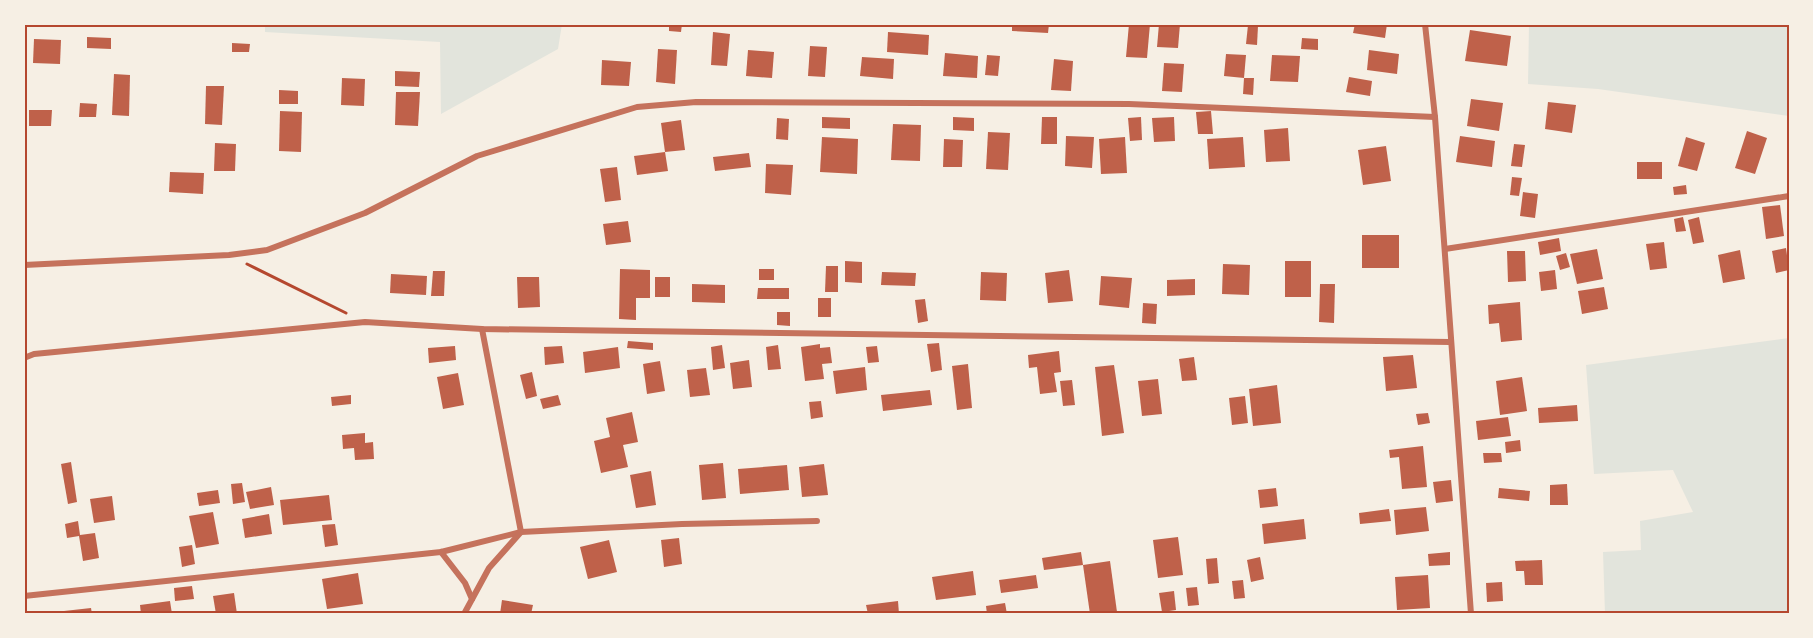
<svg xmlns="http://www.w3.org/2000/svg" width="1813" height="638" viewBox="0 0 1813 638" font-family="'PT Serif',serif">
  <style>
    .green { fill: #e2e4dc }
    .building { fill: #bf614a }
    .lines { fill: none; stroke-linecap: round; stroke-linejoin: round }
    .path { stroke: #b5482f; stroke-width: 3 }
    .minor { stroke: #c5725c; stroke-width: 6 }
    .neatline { fill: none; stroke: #b5482f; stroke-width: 2 }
  </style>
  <rect width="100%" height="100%" fill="#f6efe4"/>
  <!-- green -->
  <g class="green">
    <path d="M265 24H562L558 49 441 114 440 42 265 32Z"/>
    <path d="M1529 24H1789V116L1598 89 1528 84Z"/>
    <path d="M1789 338V614H1605L1603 552 1641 550 1640 521 1693 512 1673 470 1594 474 1586 365Z"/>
  </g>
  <!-- building -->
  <g class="building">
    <path d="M669 24H682L681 32 669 31Z"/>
    <path d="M1012 24H1049L1048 33 1012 31Z"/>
    <path d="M1129 24H1150L1147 58 1126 57Z"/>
    <path d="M1159 24H1180L1178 48 1157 47Z"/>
    <path d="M1355 24H1387L1385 38 1353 33Z"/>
    <path d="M1248 25 1258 26 1257 45 1246 44Z"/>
    <path d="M1470 30 1511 36 1507 66 1465 61Z"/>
    <path d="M713 32 730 34 727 66 711 65Z"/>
    <path d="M888 32 929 35 928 55 887 52Z"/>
    <path d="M87 37 111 38V49L87 48Z"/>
    <path d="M1302 38 1318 39V50L1301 49Z"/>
    <path d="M34 39 61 40 60 64 33 63Z"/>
    <path d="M232 43 250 44 249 52H232Z"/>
    <path d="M810 46 827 47 825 77 808 76Z"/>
    <path d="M658 49 677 50 675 84 656 82Z"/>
    <path d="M748 50 774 52 772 78 746 76Z"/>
    <path d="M1369 50 1399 54 1397 74 1367 70Z"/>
    <path d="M945 53 978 56 977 78 943 76Z"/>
    <path d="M1226 54 1246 55 1244 78 1224 76Z"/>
    <path d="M987 55 1000 56 998 76 985 75Z"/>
    <path d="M1272 55 1300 56 1298 82 1270 81Z"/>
    <path d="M862 57 894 59 893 79 860 76Z"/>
    <path d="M1054 59 1073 61 1071 91 1051 90Z"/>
    <path d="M602 60 631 62 629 86 601 85Z"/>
    <path d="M1164 63 1184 64 1182 92 1162 91Z"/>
    <path d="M395 71 420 72 419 87 395 86Z"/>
    <path d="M114 74 130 75 129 116 112 115Z"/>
    <path d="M1349 77 1372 81 1370 96 1346 92Z"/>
    <path d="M342 78 365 79 364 106 341 105Z"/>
    <path d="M1244 78H1254L1253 95 1243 94Z"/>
    <path d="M206 86H224L222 125 205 124Z"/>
    <path d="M279 90 298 91V104H279Z"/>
    <path d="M396 92H420L418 126 395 125Z"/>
    <path d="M1471 99 1503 103 1499 131 1467 126Z"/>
    <path d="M1548 102 1576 105 1572 133 1545 129Z"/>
    <path d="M80 103 97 104 96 117H79Z"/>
    <path d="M29 110H52L51 126H29Z"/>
    <path d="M280 111 302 112 301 152 279 151Z"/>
    <path d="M1211 111 1213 134H1198L1196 112Z"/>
    <path d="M822 117 850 118V129L822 128Z"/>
    <path d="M953 117 974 118V131L953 130Z"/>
    <path d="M1042 117H1057V144H1041Z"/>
    <path d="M1141 117 1142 140 1130 141 1128 118Z"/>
    <path d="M1174 117 1175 141 1154 142 1152 118Z"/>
    <path d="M777 118 789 119 788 140 776 139Z"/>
    <path d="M681 120 685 150 665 152 661 123Z"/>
    <path d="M893 124 921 125 920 161 891 160Z"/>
    <path d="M1288 128 1290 161 1266 162 1264 130Z"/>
    <path d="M1747 131 1767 138 1755 174 1735 168Z"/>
    <path d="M988 132 1010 133 1008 170 986 169Z"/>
    <path d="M1066 136 1094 137 1092 168 1065 166Z"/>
    <path d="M1460 136 1495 141 1492 167 1456 162Z"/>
    <path d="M822 137 858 139 857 174 820 172Z"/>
    <path d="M1125 137 1127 173 1101 174 1099 139Z"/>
    <path d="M1243 137 1245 167 1209 169 1207 139Z"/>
    <path d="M1686 137 1705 143 1697 171 1678 166Z"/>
    <path d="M944 139 963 140 962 167H943Z"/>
    <path d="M215 143 236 144 235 171H214Z"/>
    <path d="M1514 144 1525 145 1522 167 1511 166Z"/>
    <path d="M1386 146 1391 181 1363 185 1358 150Z"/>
    <path d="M665 152 668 171 637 175 634 156Z"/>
    <path d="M749 153 751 167 715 171 713 157Z"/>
    <rect x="1637" y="162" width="25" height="17"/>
    <path d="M766 164 793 165 791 195 765 193Z"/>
    <path d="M617 167 621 200 605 202 600 169Z"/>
    <path d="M170 172 204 173 203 194 169 192Z"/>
    <path d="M1512 177 1522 178 1519 196 1510 195Z"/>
    <path d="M1686 185 1687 194 1674 195 1673 187Z"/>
    <path d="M1523 192 1538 194 1535 218 1520 216Z"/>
    <path d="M1780 205 1784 236 1766 239 1762 207Z"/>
    <path d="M1683 217 1686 231 1676 232 1674 219Z"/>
    <path d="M1699 217 1704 242 1693 244 1688 220Z"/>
    <path d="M628 221 631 242 606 245 603 224Z"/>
    <rect x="1362" y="235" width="37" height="33"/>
    <path d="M1559 238 1561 251 1540 255 1538 242Z"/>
    <path d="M1664 242 1667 268 1650 270 1646 244Z"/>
    <path d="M1786 248 1789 270 1776 273 1772 251Z"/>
    <path d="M1597 249 1603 279 1577 284 1570 254Z"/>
    <path d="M1740 250 1745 279 1723 283 1718 255Z"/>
    <path d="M1507 251H1525L1526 281 1508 282Z"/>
    <path d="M1566 253 1570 267 1560 270 1556 256Z"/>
    <path d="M845 261 862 262V283L845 282Z"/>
    <rect x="1285" y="261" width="26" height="36"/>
    <path d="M1223 264 1250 265 1249 295 1222 294Z"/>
    <path d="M826 266H838V292H825Z"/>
    <path d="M620 269 650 270V298H636V320L619 319Z"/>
    <rect x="759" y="269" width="15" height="11"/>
    <path d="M1069 270 1073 301 1048 303 1045 273Z"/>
    <path d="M1555 270 1557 289 1541 291 1539 272Z"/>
    <path d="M433 271H445L444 296H431Z"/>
    <path d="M882 272 916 273 915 286 881 285Z"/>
    <path d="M981 272 1007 273 1006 301 980 300Z"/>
    <path d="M391 274 427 276 426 295 390 293Z"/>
    <path d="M1101 276 1132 278 1129 308 1099 305Z"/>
    <path d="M517 277H539L540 307 518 308Z"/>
    <rect x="655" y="277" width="15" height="20"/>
    <path d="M1195 279V295L1167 296V280Z"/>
    <path d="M692 284 725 285V303L692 302Z"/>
    <path d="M1320 284H1335L1334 323 1319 322Z"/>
    <path d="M1604 287 1608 309 1582 314 1578 291Z"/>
    <path d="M758 288H789V299H757Z"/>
    <rect x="818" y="298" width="13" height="19"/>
    <path d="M925 299 928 321 918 323 915 300Z"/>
    <path d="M1520 302 1522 340 1501 342 1499 323 1489 324 1488 305Z"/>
    <path d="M1143 303 1157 304 1156 324 1142 323Z"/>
    <path d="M777 312H790V326L777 325Z"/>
    <path d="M628 341 653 343V350L627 348Z"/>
    <path d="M939 343 942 370 931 372 927 344Z"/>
    <path d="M820 344V348L830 347 832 363 822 364 824 379 805 381 801 347Z"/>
    <path d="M722 345 725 368 713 370 711 347Z"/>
    <path d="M778 345 781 369 768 370 766 347Z"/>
    <path d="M455 346 456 360 429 363 428 348Z"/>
    <path d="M562 346 564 363 545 365 544 347Z"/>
    <path d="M877 346 879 362 868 363 866 347Z"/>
    <path d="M618 347 620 368 585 373 583 352Z"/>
    <path d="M1059 351 1061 372 1054 373 1057 392 1040 394 1037 367 1029 368 1028 355Z"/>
    <path d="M1413 355 1417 388 1386 391 1383 357Z"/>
    <path d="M1194 357 1197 380 1182 381 1179 359Z"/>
    <path d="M749 360 752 387 733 389 730 363Z"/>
    <path d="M660 361 665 391 647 394 643 364Z"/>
    <path d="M968 364 972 408 957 410 952 366Z"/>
    <path d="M1114 365 1124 433 1102 436 1095 367Z"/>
    <path d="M865 367 867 390 836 394 833 371Z"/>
    <path d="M706 368 710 395 690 397 687 370Z"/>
    <path d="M532 372 537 396 526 399 520 375Z"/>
    <path d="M458 373 464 405 443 409 437 377Z"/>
    <path d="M1522 377 1527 411 1500 415 1496 381Z"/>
    <path d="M1158 379 1162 414 1142 416 1138 381Z"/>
    <path d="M1072 380 1075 405 1063 406 1060 381Z"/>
    <path d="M1277 385 1281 423 1253 426 1249 389Z"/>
    <path d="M930 390 932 405 883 411 881 395Z"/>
    <path d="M351 395V404L332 406 331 397Z"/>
    <path d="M558 395 561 405 543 409 540 399Z"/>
    <path d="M1245 396 1248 423 1232 425 1229 398Z"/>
    <path d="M821 401 823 417 811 419 809 402Z"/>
    <path d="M1577 405 1578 421 1539 423 1538 408Z"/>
    <path d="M632 412 638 442 623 445 628 467 601 473 594 441 610 437 606 418Z"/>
    <path d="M1428 413 1430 423 1418 425 1416 414Z"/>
    <path d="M1508 417 1511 436 1478 440 1476 421Z"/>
    <path d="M365 433V443L373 442 374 459 355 460 354 448 343 449 342 435Z"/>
    <path d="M1520 440 1521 451 1506 453 1505 442Z"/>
    <path d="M1423 446 1427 487 1402 489 1399 457 1390 458 1389 450Z"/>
    <path d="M1483 453H1501L1502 462 1484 463Z"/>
    <path d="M71 462 77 502 68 504 61 464Z"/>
    <path d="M723 463 726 498 702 500 699 465Z"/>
    <path d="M824 464 828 495 802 497 799 467Z"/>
    <path d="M787 465 789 490 740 494 738 469Z"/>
    <path d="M651 471 656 505 636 508 630 475Z"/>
    <path d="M1451 480 1453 501 1436 503 1433 482Z"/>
    <path d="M242 483 245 502 233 504 231 484Z"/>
    <path d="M1567 484 1568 505H1550V485Z"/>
    <path d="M271 487 274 505 250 509 246 492Z"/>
    <path d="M1276 488 1278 506 1260 508 1258 490Z"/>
    <path d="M1499 488 1530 491 1529 501 1498 498Z"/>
    <path d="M218 490 220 503 199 506 197 493Z"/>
    <path d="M329 495 332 520 283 525 280 500Z"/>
    <path d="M112 496 115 520 94 523 90 499Z"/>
    <path d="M1426 507 1429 531 1396 535 1394 510Z"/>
    <path d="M1389 509 1391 521 1360 524 1359 513Z"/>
    <path d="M213 512 219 544 196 548 189 516Z"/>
    <path d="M269 514 272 534 245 538 242 519Z"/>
    <path d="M1304 519 1306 539 1264 544 1262 524Z"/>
    <path d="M78 521 80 535 95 533 99 558 83 561 79 536 67 538 65 524Z"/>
    <path d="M335 524 338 545 325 547 322 525Z"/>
    <path d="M1178 537 1183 575 1158 578 1153 540Z"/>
    <path d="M679 538 682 564 664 567 661 540Z"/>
    <path d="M609 540 617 572 588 579 580 547Z"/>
    <path d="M192 545 195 564 182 567 179 547Z"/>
    <path d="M1081 552 1083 565 1044 570 1042 558Z"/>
    <path d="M1450 552V565L1429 566 1428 554Z"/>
    <path d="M1260 557 1264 579 1251 582 1247 560Z"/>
    <path d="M1217 558 1219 583 1208 584 1206 559Z"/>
    <path d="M1542 560 1543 585H1525L1524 571H1516L1515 561Z"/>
    <path d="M1110 561 1117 612 1090 614 1083 565Z"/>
    <path d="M973 571 976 595 936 600 932 577Z"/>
    <path d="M358 573 363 604 327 609 322 579Z"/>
    <path d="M1036 575 1038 588 1001 593 999 580Z"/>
    <path d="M1428 575 1430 608 1397 610 1395 577Z"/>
    <path d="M1243 580 1245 598 1234 599 1232 581Z"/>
    <path d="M1502 582 1503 601 1487 602 1486 583Z"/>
    <path d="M192 586 194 599 175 601 174 588Z"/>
    <path d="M1197 587 1199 605 1188 606 1186 588Z"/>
    <path d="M1174 591 1176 610 1162 612 1159 593Z"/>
    <path d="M234 593 237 614H216L213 596Z"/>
    <path d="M502 600 533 605 531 614H500Z"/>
    <path d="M170 601 172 614H141L140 605Z"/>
    <path d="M898 601 899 614H868L866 605Z"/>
    <path d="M1005 603 1007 614H987L986 606Z"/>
    <path d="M91 608 92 614H64V611Z"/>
  </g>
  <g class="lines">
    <!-- path -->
    <path class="path" d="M247 264 346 313"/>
    <!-- minor -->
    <g class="minor">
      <path d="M1425 24 1435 117 1471 614"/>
      <path d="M1445 249 1789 196"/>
      <path d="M24 265 229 255 267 250 365 213 477 156 637 107 696 102 1129 104 1435 117"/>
      <path d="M24 358 34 354 365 322 482 329 1450 342"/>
      <path d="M441 552 465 583 472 599"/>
      <path d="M24 596 441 552 521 532 682 524 817 521"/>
      <path d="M464 614 489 568 521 532 482 329"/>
    </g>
  </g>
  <!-- border -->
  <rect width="1813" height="638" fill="none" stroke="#f6efe4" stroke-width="51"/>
  <rect x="26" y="26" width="1762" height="586" class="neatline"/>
</svg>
